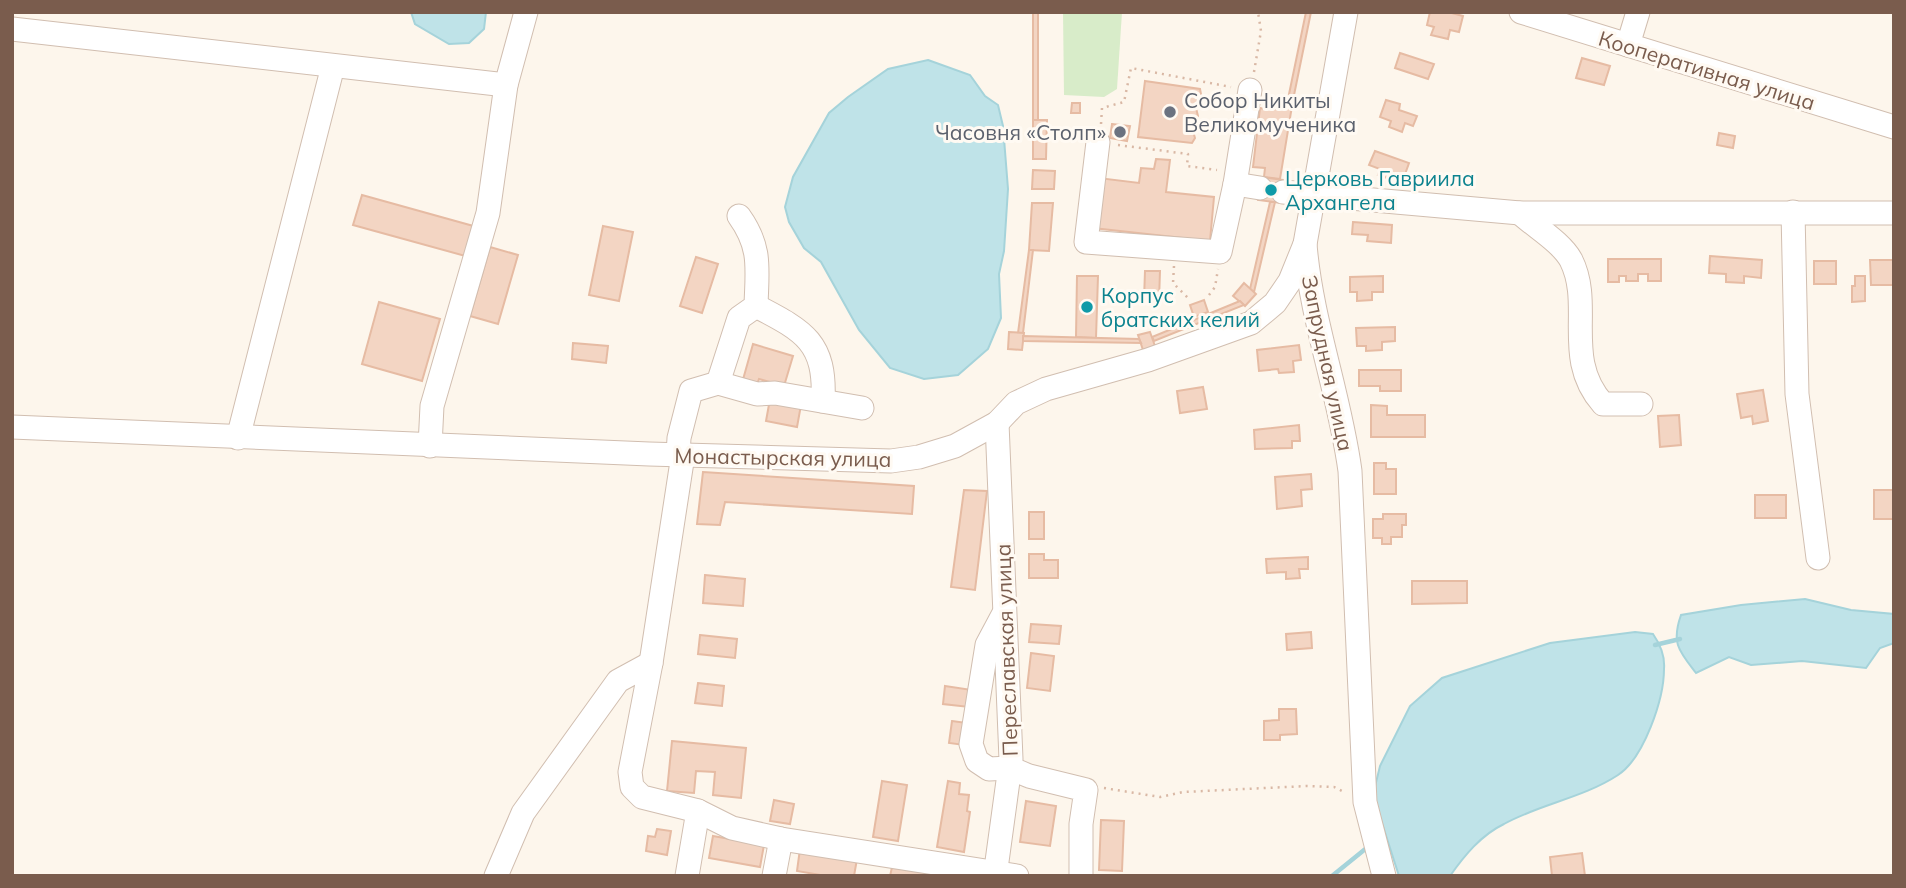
<svg xmlns="http://www.w3.org/2000/svg" width="1906" height="888" viewBox="0 0 1906 888" font-family="Mulish,sans-serif">
  <style>
    .green { fill: #d8ecc9 }
    .water { fill: #bfe3e8; stroke: #a5d3da; stroke-width: 2 }
    .lines { fill: none; stroke-linecap: round; stroke-linejoin: round }
    .stream { stroke: #a5d3da; stroke-width: 4.5 }
    .building { fill: #f3d5c3; stroke: #e6bba3; stroke-width: 2 }
    .minor-casing { stroke: #d1beb0; stroke-width: 25 }
    .path { stroke: #d9b8a5; stroke-width: 2.5; stroke-dasharray: 2 5; stroke-linecap: butt }
    .minor { stroke: #fff; stroke-width: 23 }
    .worship-dot { fill: #6b7280; stroke: #fffaf3; stroke-width: 2.5 }
    .culture-dot { fill: #0f9aa8; stroke: #fffaf3; stroke-width: 2.5 }
    .labels { text-anchor: middle; dominant-baseline: central; stroke-width: 6; stroke-linejoin: round; paint-order: stroke }
    .street-label { font-size: 21px; fill: #7a5c4d; stroke: #fffaf3 }
    .worship-label { font-size: 21px; fill: #5b616d; stroke: #fffaf3; text-anchor: start }
    .culture-label { font-size: 21px; fill: #0d838f; stroke: #fffaf3; text-anchor: start }
  </style>
  <rect width="100%" height="100%" fill="#fdf6ec"/>
  <!-- green -->
  <path class="green" d="M1063 12H1122L1117 89 1104 97 1064 95Z"/>
  <!-- water -->
  <g class="water">
    <path d="M411 12H486L484 29 469 43 449 44 415 24Z"/>
    <path d="M928 60 970 75 985 96 998 105 1003 126 1008 189 1004 251 999 274 1001 318 988 349 958 375 924 379 890 368 859 330 821 262 804 248 789 222 785 207 793 177 829 113 848 97 888 69Z"/>
    <path d="M1805 599 1851 610 1894 614V643L1880 648 1866 668 1802 661 1751 665 1729 657 1696 673C1679 651 1671 643 1681 615L1741 605Z"/>
    <path d="M1635 632 1653 634C1660 644 1665 657 1664 669 1664 699 1644 758 1618 775 1583 798 1540 804 1504 824 1481 835 1464 856 1450 876H1399L1373 795 1380 766 1410 706 1442 678 1550 643Z"/>
  </g>
  <g class="lines">
    <!-- stream -->
    <g class="stream">
      <path d="M1655 645 1680 639"/>
      <path d="M1332 876 1369 846"/>
    </g>
  </g>
  <!-- building -->
  <g class="building">
    <rect x="1033" y="12" width="5" height="108"/>
    <path d="M1306 12H1311L1293 100 1288 99Z"/>
    <path d="M1430 12H1448L1463 16 1459 32 1450 30 1448 39 1431 35 1434 27 1427 25Z"/>
    <path d="M1400 53 1434 64 1428 79 1395 68Z"/>
    <path d="M1582 58 1610 66 1604 85 1576 78Z"/>
    <path d="M1145 81 1200 89 1201 94 1197 99 1200 105 1196 108 1198 116 1195 120 1197 126 1193 131 1195 138 1192 143 1138 137Z"/>
    <path d="M1265 97 1293 100 1280 179 1264 177 1265 168 1253 167 1260 108 1264 109Z"/>
    <path d="M1386 100 1400 104 1399 110 1417 116 1413 126 1405 123 1402 132 1389 127 1391 121 1380 117Z"/>
    <path d="M1072 103H1080V113H1071Z"/>
    <path d="M1033 120H1047L1046 159H1033Z"/>
    <path d="M1112 124 1130 126 1127 141 1110 138Z"/>
    <path d="M1719 133 1735 136 1733 148 1717 145Z"/>
    <path d="M1375 151 1409 163 1404 177 1392 173 1390 179 1378 175 1380 169 1369 165Z"/>
    <path d="M1156 159 1170 160 1166 192 1214 197 1210 241 1093 228 1099 178 1139 183 1141 168 1154 169Z"/>
    <path d="M1033 170 1055 171 1054 189H1032Z"/>
    <path d="M1261 177 1284 180 1281 203 1258 200Z"/>
    <path d="M362 195 477 227 469 257 353 225Z"/>
    <path d="M1270 202H1275L1254 292 1250 289Z"/>
    <path d="M1032 203H1053L1049 251 1029 250Z"/>
    <path d="M1353 222 1392 225 1391 243 1367 241 1368 235 1352 234Z"/>
    <path d="M603 226 633 232 619 301 589 295Z"/>
    <path d="M490 247 518 255 498 324 470 316Z"/>
    <path d="M1029 250H1033L1023 333H1018Z"/>
    <path d="M1710 256 1762 260 1761 278 1744 276V283L1726 282V274L1709 273Z"/>
    <path d="M696 257 718 264 702 313 680 306Z"/>
    <path d="M1608 259H1661V281H1648V274H1638V281H1626V276H1619V282H1608Z"/>
    <path d="M1870 260H1894V285H1871Z"/>
    <rect x="1814" y="261" width="22" height="23"/>
    <path d="M1145 271H1160L1159 301 1144 300Z"/>
    <path d="M1077 276H1098L1096 338 1076 337Z"/>
    <path d="M1383 276V292H1372V300L1357 301V292H1350V277Z"/>
    <path d="M1855 276H1865V301L1852 302V286H1855Z"/>
    <path d="M1244 283 1256 294 1245 306 1233 296Z"/>
    <path d="M1204 300 1208 312 1194 317 1190 305Z"/>
    <path d="M1240 301 1244 305 1154 341 1152 337Z"/>
    <path d="M379 302 440 319 422 381 362 364Z"/>
    <path d="M1395 327V341L1382 342V350L1366 351V346H1357L1356 328Z"/>
    <path d="M1009 332 1024 333 1022 350 1008 349Z"/>
    <path d="M1150 332 1155 346 1143 350 1138 335Z"/>
    <path d="M1023 336 1139 339 1141 343 1023 341Z"/>
    <path d="M573 343 608 346 606 363 572 359Z"/>
    <path d="M753 344 793 356 784 386 759 379 756 387 742 383Z"/>
    <path d="M1299 345 1301 360 1293 361 1294 372 1279 373 1278 369 1259 371 1257 350Z"/>
    <path d="M1359 370H1401V391H1380V386H1359Z"/>
    <path d="M1203 387 1207 409 1180 413 1177 391Z"/>
    <path d="M1763 390 1768 421 1753 424 1752 416 1741 418 1737 394Z"/>
    <path d="M770 399 801 405 797 427 766 421Z"/>
    <path d="M1371 405 1387 406V415H1425V437H1371Z"/>
    <path d="M1679 415 1681 445 1660 447 1658 416Z"/>
    <path d="M1299 425 1300 441H1292V448L1255 449 1254 430Z"/>
    <path d="M1374 463H1386V469H1396V494H1374Z"/>
    <path d="M703 472 914 486 912 514 725 502 720 525 697 524Z"/>
    <path d="M1311 474 1312 489 1301 490 1302 506 1277 509 1275 477Z"/>
    <path d="M964 490 987 491 975 590 951 587Z"/>
    <rect x="1874" y="490" width="20" height="29"/>
    <rect x="1755" y="495" width="31" height="23"/>
    <rect x="1029" y="512" width="15" height="27"/>
    <path d="M1383 514H1406V525H1402V537H1391V544H1382V538H1373V519H1383Z"/>
    <path d="M1029 554H1044V560H1058V578H1029Z"/>
    <path d="M1308 557V569H1299L1300 578 1286 579V572L1267 573 1266 559Z"/>
    <path d="M705 575 745 579 743 606 703 603Z"/>
    <path d="M1412 581H1467V603L1412 604Z"/>
    <path d="M1031 624 1061 626 1059 644 1029 642Z"/>
    <path d="M1311 632 1312 648 1287 650 1286 634Z"/>
    <path d="M700 635 737 639 735 658 698 654Z"/>
    <path d="M1031 653 1054 656 1050 691 1027 688Z"/>
    <path d="M698 683 724 686 722 706 695 703Z"/>
    <path d="M945 686 972 690 969 707 943 704Z"/>
    <path d="M1279 709H1296L1297 734 1280 735V740H1264V721L1279 720Z"/>
    <path d="M952 721 967 723 964 745 949 743Z"/>
    <path d="M672 741 746 748 741 798 713 795 715 772 696 771 694 793 667 791Z"/>
    <path d="M882 781 907 785 898 841 873 837Z"/>
    <path d="M948 781 960 783 959 794 969 795 967 811 970 812 964 852 937 847Z"/>
    <path d="M774 800 794 804 790 824 770 821Z"/>
    <path d="M1026 801 1056 806 1050 846 1020 842Z"/>
    <path d="M1101 820 1124 821 1122 871 1099 870Z"/>
    <path d="M657 829 671 831 667 855 646 851 648 836 655 837Z"/>
    <path d="M713 836 764 845 760 867 709 858Z"/>
    <path d="M800 849 857 859 854 876H826L797 871Z"/>
    <path d="M1582 853 1585 876H1552L1550 857Z"/>
    <path d="M893 863 947 876H890Z"/>
  </g>
  <g class="lines">
    <!-- minor casing -->
    <g class="minor-casing">
      <g id="minor">
        <path d="M1346 12 1305 244C1311 320 1340 395 1350 471L1365 802 1384 876"/>
        <path d="M1521 12 1894 127"/>
        <path d="M12 29 506 85"/>
        <path d="M1628 45 1638 12"/>
        <path d="M1098 142 1086 242 1220 252 1235 184 1250 90"/>
        <path d="M1235 184 1260 188"/>
        <path d="M1283 192 1520 213H1894"/>
        <path d="M1793 212 1797 394 1818 558"/>
        <path d="M1520 213C1535 227 1561 242 1571 260 1594 306 1562 358 1603 404H1641"/>
        <path d="M756 306C804 331 826 342 823 401"/>
        <path d="M718 383 757 394 775 393 862 408"/>
        <path d="M12 427 649 454 891 461 919 457 955 446 997 423 1016 403 1046 389 1148 360 1251 323 1275 303 1290 281 1305 244"/>
        <path d="M238 438 333 66"/>
        <path d="M430 446 432 406 488 213 506 85 526 12"/>
        <path d="M678 455 679 438 691 391 718 383 739 318 756 306C757 269 762 248 739 216"/>
        <path d="M1003 615 987 645 971 744 977 761 989 769 1010 768 1029 776 1086 790 1081 824V876"/>
        <path d="M651 663 683 455"/>
        <path d="M496 876 523 813 618 681 651 663 630 772 632 787 642 797 698 811 732 828 781 839 1017 876"/>
        <path d="M687 876 698 811"/>
        <path d="M774 876 781 839"/>
        <path d="M995 876 1011 759 997 423"/>
      </g>
    </g>
    <!-- path -->
    <g class="path">
      <path d="M1254 72 1261 31 1258 12"/>
      <path d="M1101 124 1102 108 1124 102 1131 68 1231 87"/>
      <path d="M1118 145 1188 154 1187 166 1217 170"/>
      <path d="M1174 266 1173 283 1189 299"/>
      <path d="M1209 295 1215 287 1218 269"/>
      <path d="M1104 788 1160 797 1183 792 1307 786 1334 787 1346 793"/>
    </g>
    <!-- minor -->
    <use href="#minor" class="minor"/>
  </g>
  <!-- markers -->
  <g class="worship-dot">
    <circle cx="1170" cy="112" r="7"/>
    <circle cx="1120" cy="132" r="7"/>
  </g>
  <g class="culture-dot">
    <circle cx="1271" cy="190" r="7"/>
    <circle cx="1087" cy="307" r="7"/>
  </g>
  <g class="labels">
    <!-- street labels -->
    <g class="street-label">
      <text transform="translate(1707 70) rotate(17)">Кооперативная улица</text>
      <text transform="translate(1328 363) rotate(78)">Запрудная улица</text>
      <text transform="translate(783 457) rotate(1)">Монастырская улица</text>
      <text transform="translate(1006 650) rotate(-92)">Переславская улица</text>
    </g>
    <!-- worship labels -->
    <g class="worship-label">
      <text x="1184" y="100">Собор Никиты<tspan x="1184" dy="24">Великомученика</tspan></text>
      <text x="1106" y="132" text-anchor="end">Часовня «Столп»</text>
    </g>
    <!-- culture labels -->
    <g class="culture-label">
      <text x="1285" y="178">Церковь Гавриила<tspan x="1285" dy="24">Архангела</tspan></text>
      <text x="1101" y="295">Корпус<tspan x="1101" dy="24">братских келий</tspan></text>
    </g>
  </g>
  <!-- border -->
  <rect width="1906" height="888" fill="none" stroke="#7a5c4d" stroke-width="28"/>
</svg>
